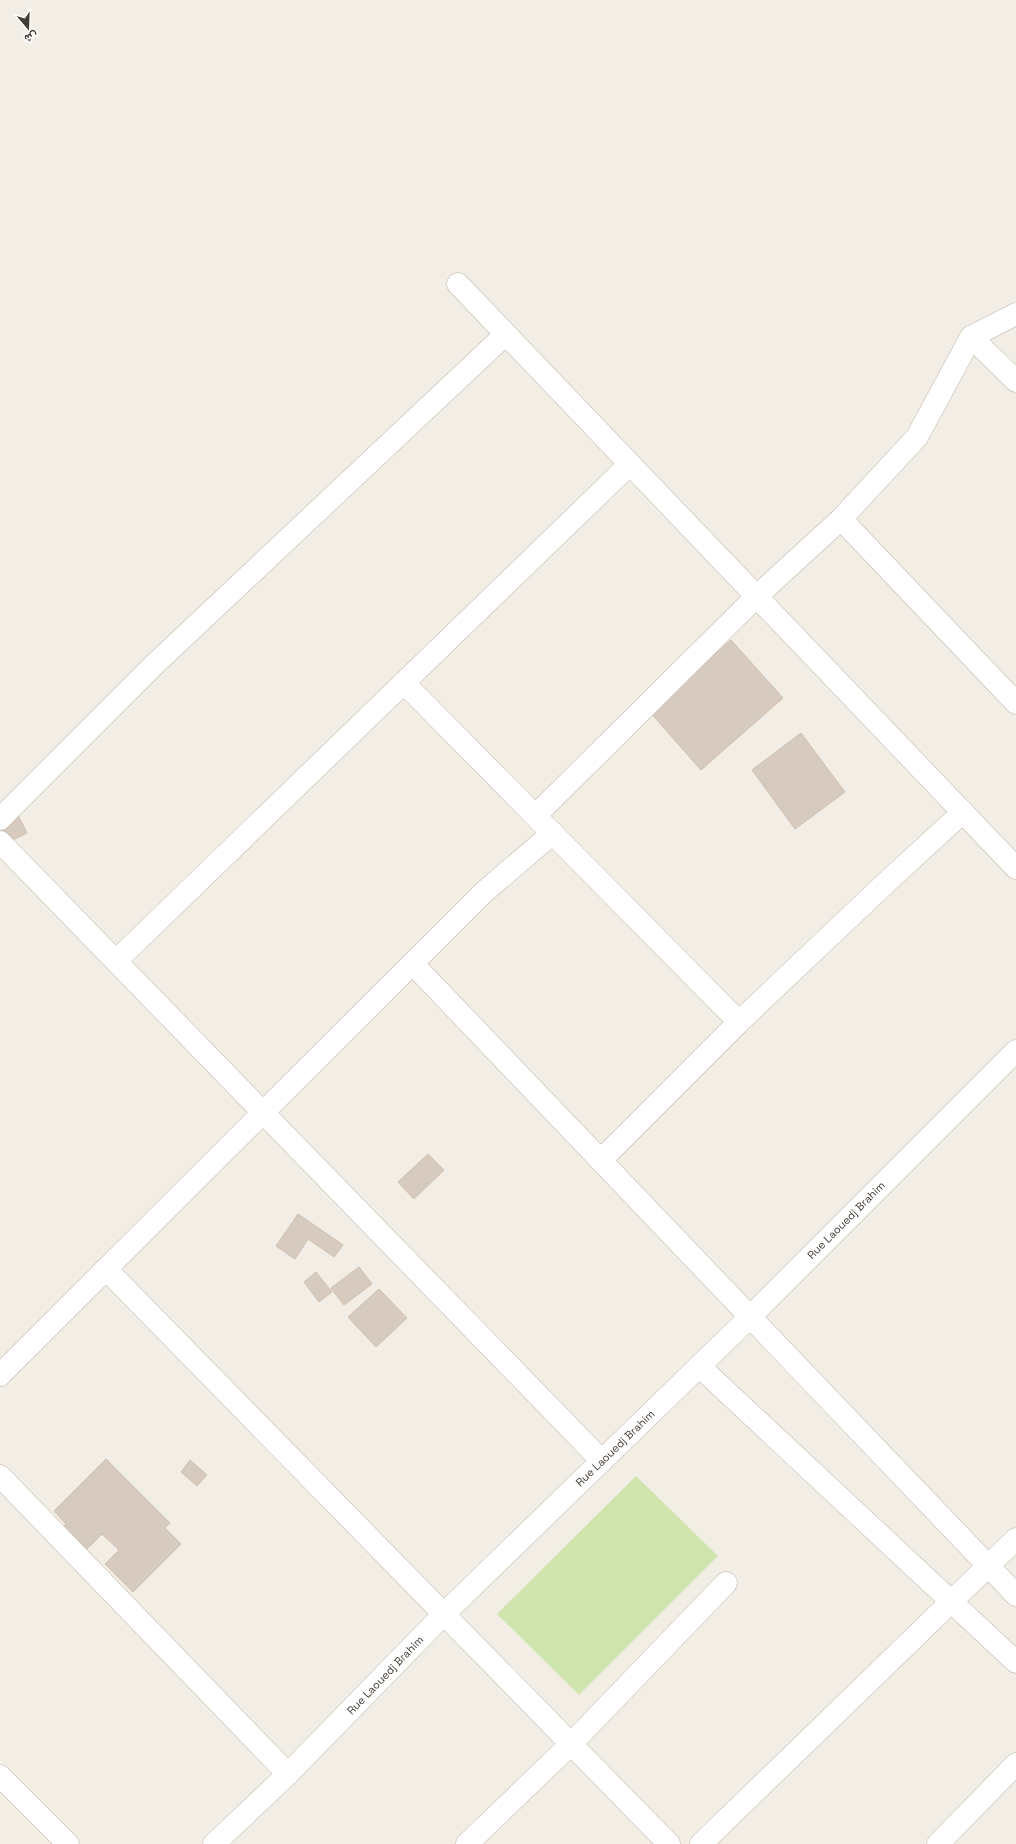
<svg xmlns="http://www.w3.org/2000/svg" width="1016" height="1844" viewBox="0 0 1016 1844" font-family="'Space Grotesk',Vazirmatn,sans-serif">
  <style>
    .green { fill: #d0e5ae }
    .building { fill: #d6cbbe; stroke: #cdc0ae }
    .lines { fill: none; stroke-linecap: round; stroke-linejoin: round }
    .minor-casing { stroke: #c0b7ab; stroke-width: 23 }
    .minor { stroke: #fff; stroke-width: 22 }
    .labels { text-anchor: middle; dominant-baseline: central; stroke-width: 4; stroke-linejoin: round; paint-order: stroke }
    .street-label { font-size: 11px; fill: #443d35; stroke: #fff }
  </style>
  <rect width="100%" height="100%" fill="#f2ede5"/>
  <!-- green -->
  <path class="green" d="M636 1476 718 1556 579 1695 497 1614Z"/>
  <!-- building -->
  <g class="building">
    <path d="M731 640 783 698 701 770 649 711Z"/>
    <path d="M801 733 845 792 795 829 752 770Z"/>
    <path d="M11 801 27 833 4 844 0 835V806Z"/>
    <path d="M428 1154 444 1170 414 1199 398 1182Z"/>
    <path d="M298 1214 343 1245 334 1257 308 1239 295 1259 276 1246Z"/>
    <path d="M359 1267 372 1284 344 1305 331 1288Z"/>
    <path d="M316 1272 332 1292 319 1302 304 1282Z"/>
    <path d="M379 1289 407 1318 376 1347 348 1317Z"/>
    <path d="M106 1459 170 1523 165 1528 181 1544 133 1592 105 1564 119 1550 102 1534 87 1549 64 1526 66 1524 54 1511Z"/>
    <path d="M190 1460 207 1475 197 1486 181 1472Z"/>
  </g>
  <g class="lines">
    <!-- minor casing -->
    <g class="minor-casing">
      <g id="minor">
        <path d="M458 284 1016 868"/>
        <path d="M971 337 1016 381"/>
        <path d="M841 519 1016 703"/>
        <path d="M404 683 739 1022 601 1160"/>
        <path d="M536 815 757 596 841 519 917 437 971 337 1016 314"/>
        <path d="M0 819 156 663 506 334"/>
        <path d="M0 842 602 1461"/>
        <path d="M116 961 630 464"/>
        <path d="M413 964 1016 1595"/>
        <path d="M739 1022 889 880 963 812"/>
        <path d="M106 1269 669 1844"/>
        <path d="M699 1366 1016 1662"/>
        <path d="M0 1375 484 892 553 833"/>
        <path d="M0 1476 288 1774"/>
        <path d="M0 1776 68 1844"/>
        <path d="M214 1844 288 1774 444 1614 750 1317 1016 1051"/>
        <path d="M467 1844 571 1744 726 1583"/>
        <path d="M701 1844 1016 1539"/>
        <path d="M938 1844 1016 1764"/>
      </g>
    </g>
    <!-- minor -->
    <use href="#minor" class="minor"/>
  </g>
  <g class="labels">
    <!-- street labels -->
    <g class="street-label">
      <text transform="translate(846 1220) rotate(-45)">Rue Laouedj Brahim</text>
      <text transform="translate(615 1448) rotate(-44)">Rue Laouedj Brahim</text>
      <text transform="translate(385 1675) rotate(-46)">Rue Laouedj Brahim</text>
    </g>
  </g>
  <!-- north arrow -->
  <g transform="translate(28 28) rotate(161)" stroke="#ffffff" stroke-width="3" paint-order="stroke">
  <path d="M0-3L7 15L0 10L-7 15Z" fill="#443d35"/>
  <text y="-6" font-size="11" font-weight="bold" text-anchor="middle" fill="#443d35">ش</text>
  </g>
</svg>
